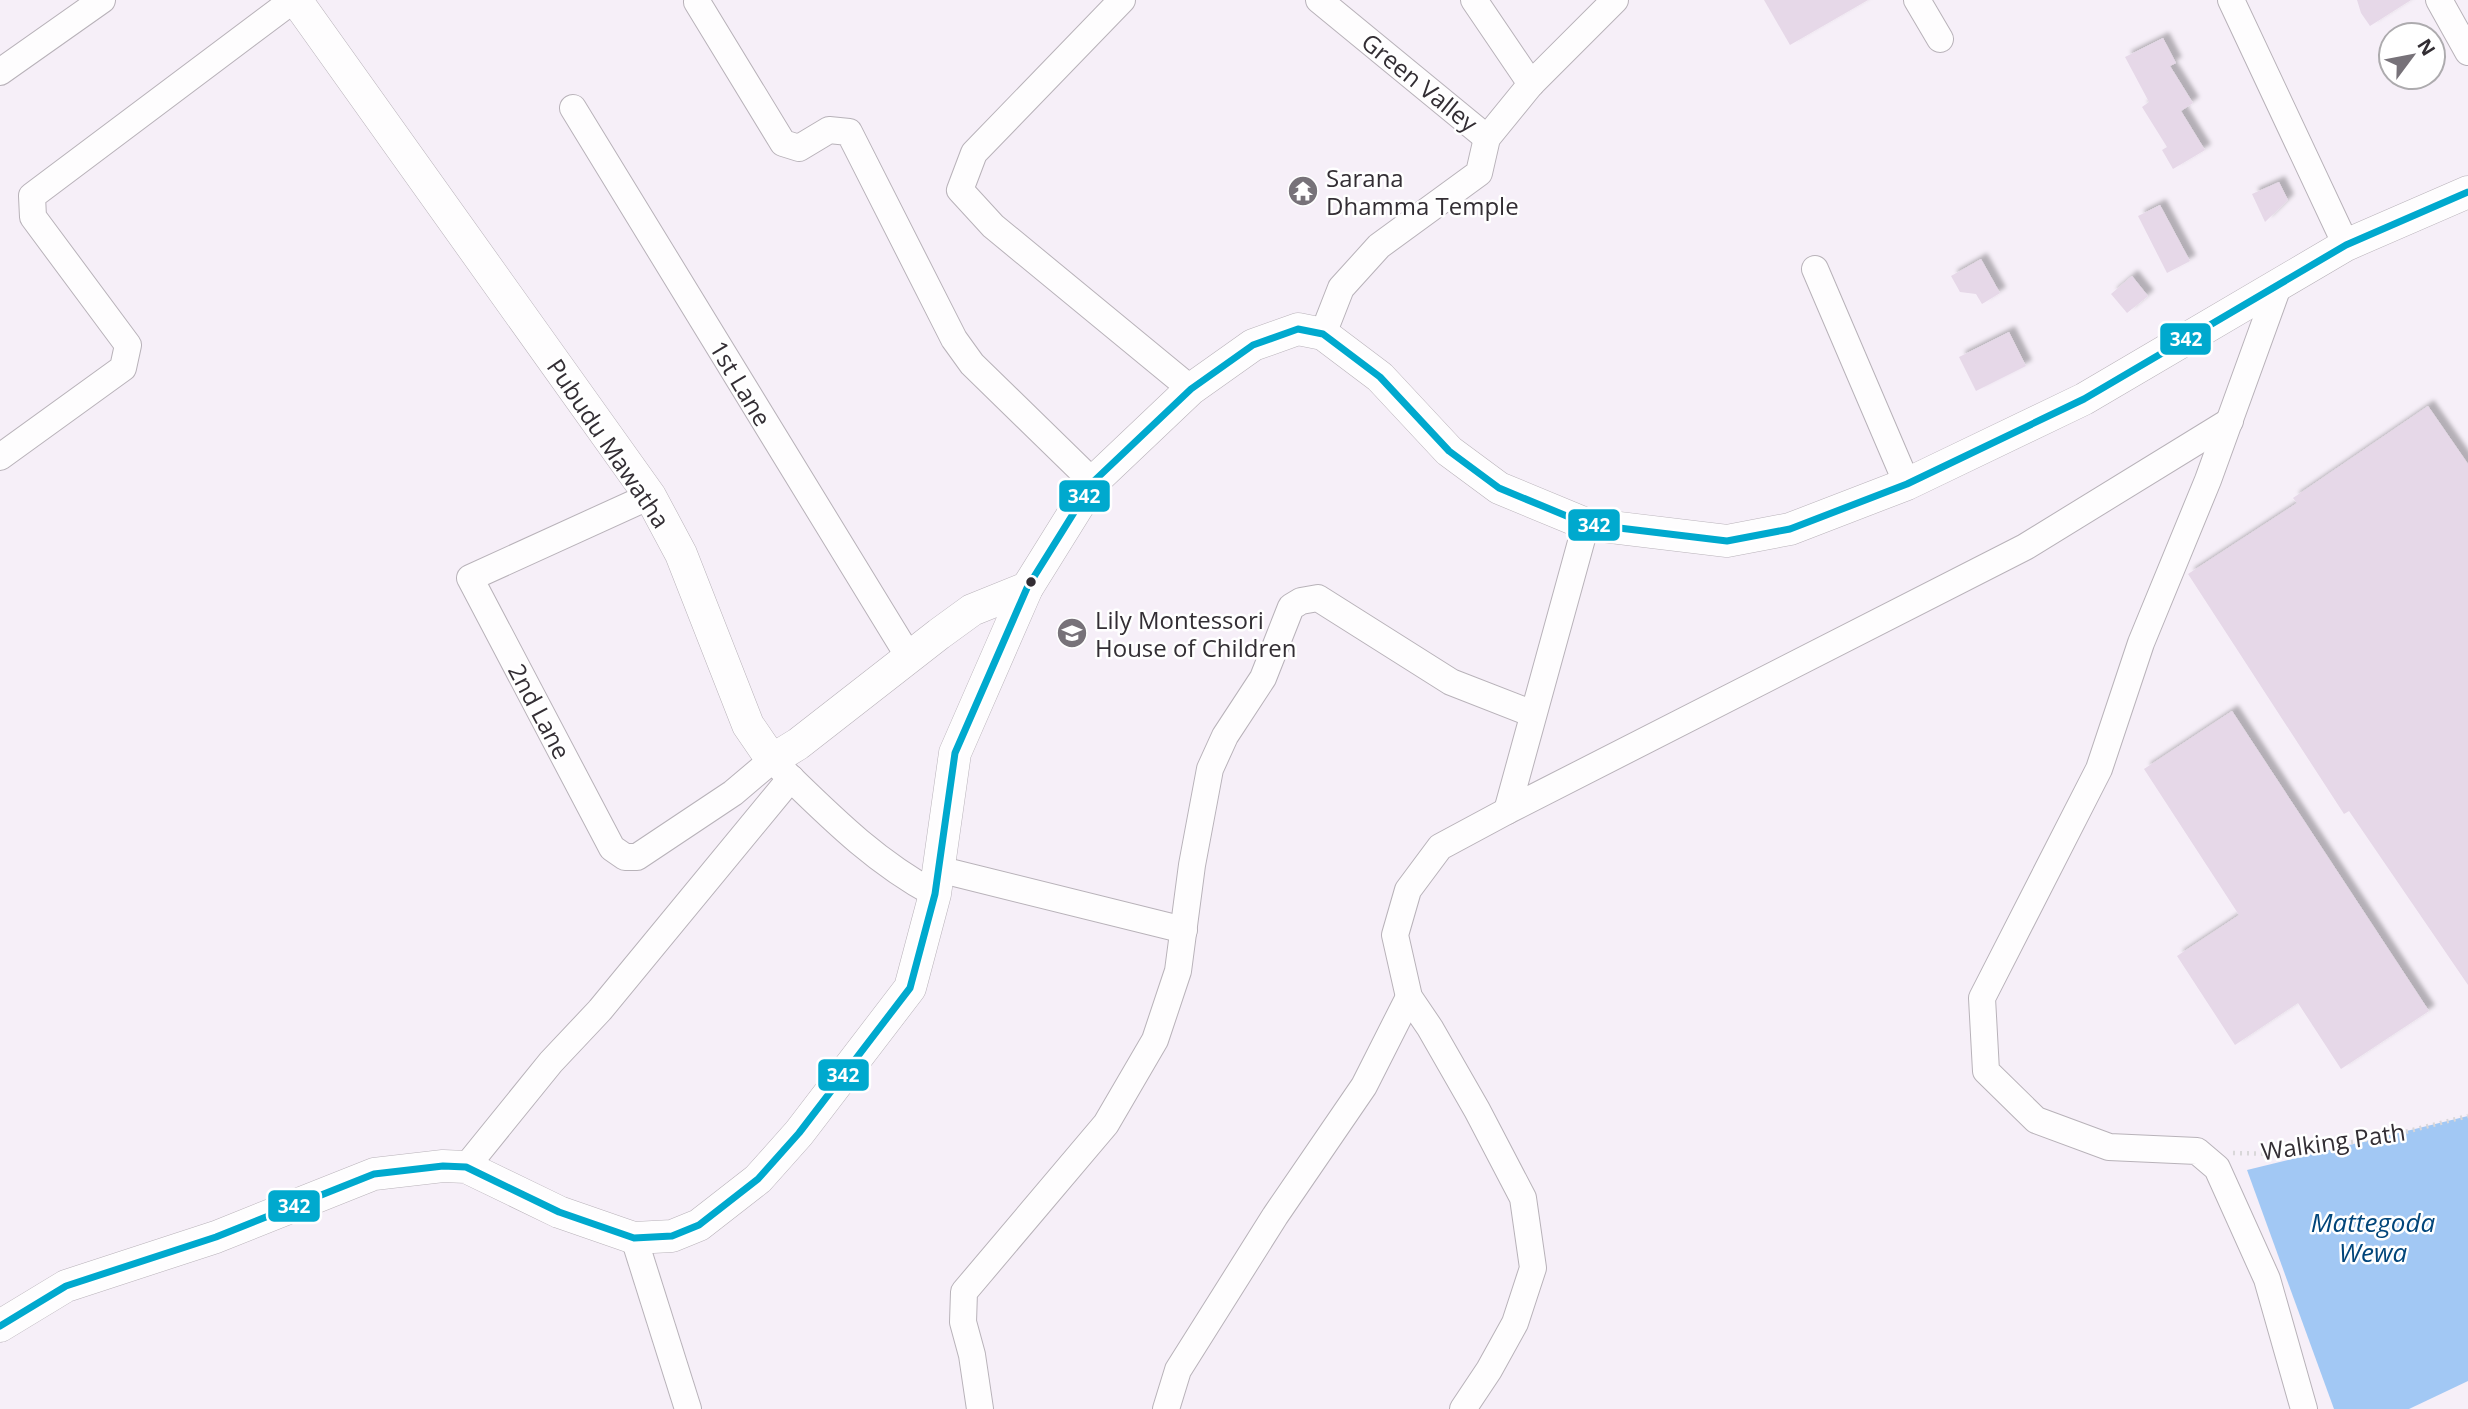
<svg xmlns="http://www.w3.org/2000/svg" width="2468" height="1409" viewBox="0 0 2468 1409" font-family="'Open Sans',sans-serif">
  <style>
    .water { fill: #a2c8f4 }
    .building { fill: #e6d8e8; filter: url(#shadow) }
    .lines { fill: none; stroke-linecap: round; stroke-linejoin: round }
    .minor-casing { stroke: #b8b2b9; stroke-width: 28 }
    .tertiary-casing { stroke: #b8b2b9; stroke-width: 33 }
    .path { stroke: #d9d7d9; stroke-width: 4.5; stroke-dasharray: 2 5; stroke-linecap: butt }
    .minor { stroke: #fefdfe; stroke-width: 26 }
    .tertiary { stroke: #fefdfe; stroke-width: 32 }
    .bus-1-casing { stroke: #fff; stroke-width: 12 }
    .bus-1 { stroke: #00a9ce; stroke-width: 7 }
    .bus-dot { fill: #332e34; stroke: #fff; stroke-width: 2.5 }
    .labels { text-anchor: middle; dominant-baseline: central; stroke-width: 5; stroke-linejoin: round; paint-order: stroke }
    .street-label { font-size: 24px; fill: #332e34; stroke: #fff }
    .poi-label { font-size: 24px; fill: #332e34; stroke: #fff; text-anchor: start }
    .water-label { font-size: 26px; font-style: italic; fill: #01457a; stroke: #fff }
    .line-badge { stroke: #fff; stroke-width: 2.5 }
    .badge-label { font-size: 19px; text-anchor: middle; font-weight: bold; fill: #fff }
  </style>
  <defs>
    <filter id="shadow"><feDropShadow dx="6" dy="-6" stdDeviation="2" flood-color="#0004"/></filter>
  </defs>
  <rect width="100%" height="100%" fill="#f6eff8"/>
  <!-- water -->
  <path class="water" d="M2468 1116V1381L2409 1409H2334L2247 1170Z"/>
  <!-- building -->
  <g class="building">
    <path d="M1764 0H1868L1790 45Z"/>
    <path d="M2357 0H2411L2370 26 2361 13Z"/>
    <path d="M2163 38 2176 63 2170 66 2193 103 2181 111 2205 150 2173 169 2162 150 2167 147 2142 107 2149 102 2125 57Z"/>
    <path d="M2279 182 2288 200 2265 222 2252 194Z"/>
    <path d="M2160 205 2190 261 2167 273 2138 216Z"/>
    <path d="M1981 259 2000 293 1982 304 1976 294 1960 292 1951 276Z"/>
    <path d="M2132 276 2148 296 2127 313 2111 294Z"/>
    <path d="M2009 332 2026 366 1976 391 1959 357Z"/>
    <path d="M2428 406 2468 464V985L2349 811 2344 814 2188 574 2297 503 2293 498Z"/>
    <path d="M2232 711 2429 1011 2341 1069 2298 1003 2235 1045 2177 956 2239 915 2144 769Z"/>
  </g>
  <g class="lines">
    <!-- minor casing -->
    <g class="minor-casing">
      <g id="minor">
        <path d="M1122 0 974 153 960 190 993 226 1191 389"/>
        <path d="M1319 0 1487 138"/>
        <path d="M1474 0 1531 84"/>
        <path d="M1917 0 1940 39"/>
        <path d="M2231 0 2346 245"/>
        <path d="M2439 0 2468 52"/>
        <path d="M697 2 783 143 799 148 829 130 849 132 954 339 972 364 1093 482"/>
        <path d="M0 72 102 0"/>
        <path d="M573 108 909 657"/>
        <path d="M1815 269 1907 484"/>
        <path d="M2279 284 2208 480 2141 643 2099 769 1982 998 1986 1071 2036 1120 2109 1147 2197 1151 2217 1168 2267 1279 2304 1409"/>
        <path d="M1323 334 1341 288 1379 246 1479 173 1487 138 1531 84 1615 0"/>
        <path d="M0 457 123 368 128 345 33 217 32 196 293 0"/>
        <path d="M650 496 470 578 612 848 625 857H637L733 793 772 760C824 810 870 859 935 894"/>
        <path d="M1586 524 1507 811 2025 547 2230 421"/>
        <path d="M938 869 1184 930"/>
        <path d="M466 1167 551 1062 600 1010 791 778"/>
        <path d="M634 1238 688 1409"/>
        <path d="M980 1409 972 1355 963 1322 964 1292 1106 1124 1155 1040 1178 971 1192 865 1210 769 1225 736 1263 678 1291 607 1301 601 1318 598 1451 682 1533 714"/>
        <path d="M1166 1409 1178 1370 1275 1216 1364 1086 1409 997"/>
        <path d="M1463 1409 1489 1370 1515 1323 1533 1268 1523 1198 1477 1110 1430 1028 1409 997 1395 935 1408 890 1440 847 1507 811"/>
      </g>
    </g>
    <!-- tertiary casing -->
    <g class="tertiary-casing">
      <g id="tertiary">
        <path d="M296 0 650 496 681 554 748 725 772 760 798 744 939 634 972 610 1027 588"/>
        <path d="M0 1326 66 1286 216 1237 374 1174 443 1166 466 1167 559 1212 634 1238 672 1236 699 1225 758 1179 799 1133 910 988 935 894 955 753 1027 588 1093 482 1191 389 1253 345 1298 329 1323 334 1380 377 1449 451 1499 488 1586 524 1727 541 1790 529 1907 484 2084 399 2346 245 2468 192"/>
      </g>
    </g>
    <!-- path -->
    <path class="path" d="M2233 1153 2278 1154 2389 1136 2468 1116"/>
    <!-- minor -->
    <use href="#minor" class="minor"/>
    <!-- tertiary -->
    <use href="#tertiary" class="tertiary"/>
    <!-- bus-1 casing -->
    <g class="bus-1-casing">
      <path id="bus-1" d="M0 1326 66 1286 216 1237 374 1174 443 1166 466 1167 559 1212 634 1238 672 1236 699 1225 758 1179 799 1133 910 988 935 894 955 753 1027 588 1093 482 1191 389 1253 345 1298 329 1323 334 1380 377 1449 451 1499 488 1586 524 1727 541 1790 529 1907 484 2084 399 2346 245 2468 192"/>
    </g>
    <!-- bus-1 -->
    <use href="#bus-1" class="bus-1"/>
  </g>
  <!-- icons -->
  <defs>
    <g id="temple-disc" transform="scale(1.575)"><circle r="9.5" fill="#777279" stroke="#fff"/><path d="M0-6L5-2H3V0L6.5 2.5H4V6H1.5V3h-3V6H-4V2.5H-6.5L-3 0V-2H-5Z" fill="#fff"/></g>
    <g id="school-disc" transform="scale(1.575)"><circle r="9.5" fill="#777279" stroke="#fff"/><path d="M0-5L7-2L0 1L-7-2ZM-4 1L0 2.5L4 1V4Q0 6-4 4Z" fill="#fff"/></g>
  </defs>
  <g fill-rule="evenodd">
    <use href="#temple-disc" x="1303" y="191"/>
    <use href="#school-disc" x="1072" y="633"/>
  </g>
  <!-- markers -->
  <circle class="bus-dot" cx="1031" cy="582" r="6"/>
  <g class="labels">
    <!-- street labels -->
    <g class="street-label">
      <text transform="translate(1420 82) rotate(39)">Green Valley</text>
      <text transform="translate(741 383) rotate(59)">1st Lane</text>
      <text transform="translate(609 443) rotate(56)">Pubudu Mawatha</text>
      <text transform="translate(540 711) rotate(62)">2nd Lane</text>
      <text transform="translate(2333 1141) rotate(-8)">Walking Path</text>
    </g>
    <!-- poi labels -->
    <g class="poi-label">
      <text x="1326" y="177">Sarana<tspan x="1326" dy="28">Dhamma Temple</tspan></text>
      <text x="1095" y="619">Lily Montessori<tspan x="1095" dy="28">House of Children</tspan></text>
    </g>
    <!-- water labels -->
    <g class="water-label">
      <text x="2373" y="1222">Mattegoda<tspan x="2373" dy="30">Wewa</tspan></text>
    </g>
  </g>
  <g class="line-badge">
    <rect x="2159" y="322" width="53" height="34" rx="7" fill="#00a9ce"/>
    <rect x="1058" y="479" width="53" height="34" rx="7" fill="#00a9ce"/>
    <rect x="1567" y="508" width="54" height="34" rx="7" fill="#00a9ce"/>
    <rect x="817" y="1058" width="53" height="34" rx="7" fill="#00a9ce"/>
    <rect x="267" y="1189" width="54" height="34" rx="7" fill="#00a9ce"/>
  </g>
  <g class="badge-label">
    <text x="2186" y="346">342</text>
    <text x="1084" y="503">342</text>
    <text x="1594" y="532">342</text>
    <text x="843" y="1082">342</text>
    <text x="294" y="1213">342</text>
  </g>
  <!-- north arrow -->
  <g transform="translate(2412 56) rotate(58)"><circle r="33" fill="#ffffff" stroke="#adabae" stroke-width="2"/>
  <path d="M0-5L12 26L0 18L-12 26Z" fill="#777279"/>
  <text y="-10" font-size="19" font-weight="bold" text-anchor="middle" fill="#332e34">N</text>
  </g>
</svg>
